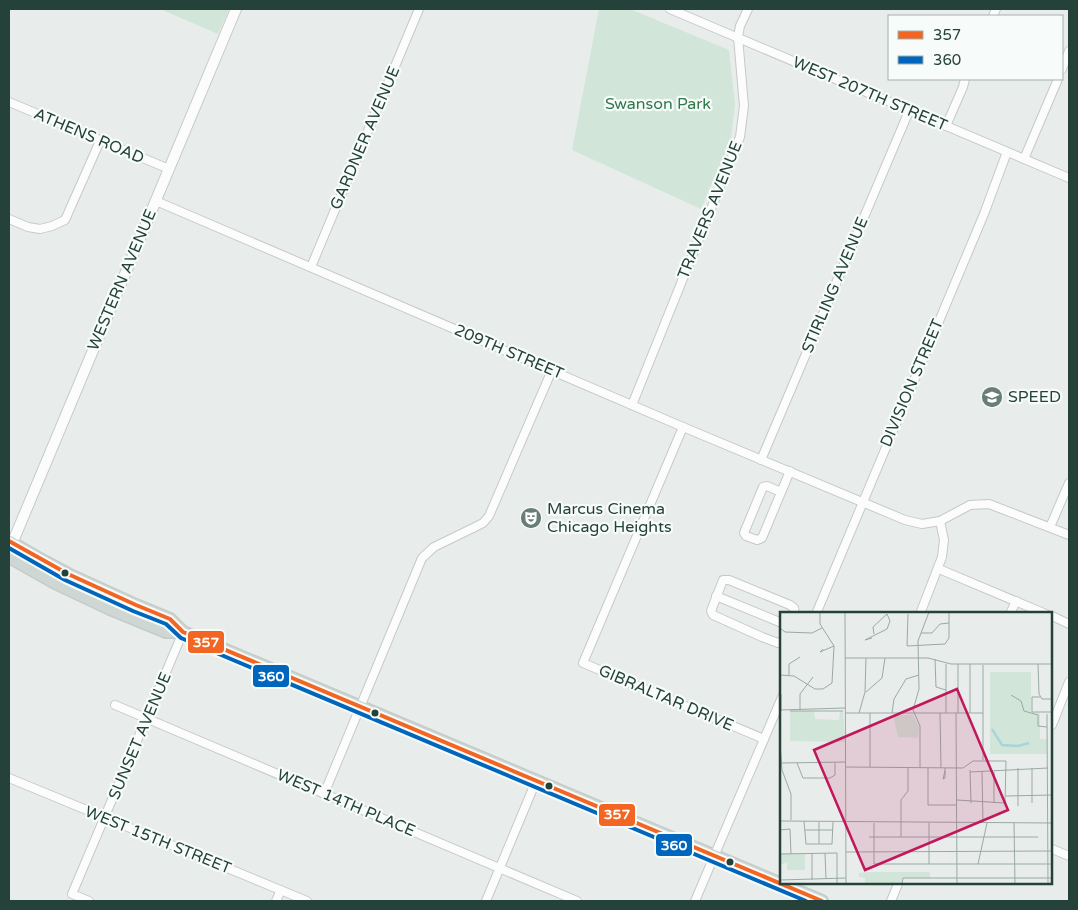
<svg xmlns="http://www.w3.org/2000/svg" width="1078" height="910" viewBox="0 0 1078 910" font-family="'Varela Round',sans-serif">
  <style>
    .green { fill: #d1e6d8 }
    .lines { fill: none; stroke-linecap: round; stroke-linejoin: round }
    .street-casing { stroke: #c5cac8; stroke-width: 10 }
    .secondary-casing { stroke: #c3cbc8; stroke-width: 12 }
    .primary-casing { stroke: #c3ccc9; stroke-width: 14 }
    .street { stroke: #fcfcfc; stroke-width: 8 }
    .secondary { stroke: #fcfcfc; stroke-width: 10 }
    .primary { stroke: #cfd7d5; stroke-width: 11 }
    .bus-1-casing { stroke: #f7fbf9; stroke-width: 8 }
    .bus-2-casing { stroke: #f7fbf9; stroke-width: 8 }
    .bus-1 { stroke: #f26522; stroke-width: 4 }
    .bus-2 { stroke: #0065bd; stroke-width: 4 }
    .bus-dot { fill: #24423a; stroke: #f7fbf9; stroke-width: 2 }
    .labels { text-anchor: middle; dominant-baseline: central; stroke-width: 4.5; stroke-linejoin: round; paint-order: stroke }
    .street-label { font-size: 16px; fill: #24423a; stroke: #f7fbf9 }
    .park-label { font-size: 16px; fill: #2d7a4b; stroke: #f7fbf9 }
    .poi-label { font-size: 16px; fill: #24423a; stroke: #f7fbf9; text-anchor: start }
    .inset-river { fill: none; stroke: #a9d4db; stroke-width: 2.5 }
    .inset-road { fill: none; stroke: #9aa9a4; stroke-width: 1 }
    .view { fill: #c2185b; fill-opacity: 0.15; stroke: #c2185b; stroke-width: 2.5 }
    .inset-edge { fill: none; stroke: #24423a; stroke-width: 2.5 }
    .line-badge { stroke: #f7fbf9; stroke-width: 2 }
    .badge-label { font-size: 14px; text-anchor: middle; font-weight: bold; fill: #fff }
  </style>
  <rect width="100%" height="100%" fill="#e8edeb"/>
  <!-- green -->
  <g class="green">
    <path d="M160 9H229L218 34Z"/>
    <path d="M599 9H630L729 50 735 104 731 139 701 209 572 150Z"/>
  </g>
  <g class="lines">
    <!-- street casing -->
    <g class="street-casing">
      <g id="street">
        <path d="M670 9 1069 178"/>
        <path d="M993 16 996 9"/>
        <path d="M1062 69 1069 51"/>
        <path d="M9 102 169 169"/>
        <path d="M946 126 963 87 965 79"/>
        <path d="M1024 159 1058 79"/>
        <path d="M156 201 683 427 905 520 922 524 940 521 970 505 989 504 1069 535"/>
        <path d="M9 219 28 227 40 229 52 226 65 220 100 141"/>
        <path d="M311 267 419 9"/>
        <path d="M632 405 740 137 744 106 738 37 740 26 748 9"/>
        <path d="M683 427 583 663 764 739"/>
        <path d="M761 460 909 111"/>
        <path d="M781 492 767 486 763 487 744 533 746 536 757 540 762 538 790 471"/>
        <path d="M1050 527 1069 483"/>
        <path d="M939 569 1046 614"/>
        <path d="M716 596 782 623"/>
        <path d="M816 614 984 214 1007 152"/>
        <path d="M920 614 942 557 944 540 940 521"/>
        <path d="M1010 614 1016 601"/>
        <path d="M1052 616 1069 624"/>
        <path d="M782 641 778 643 762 637 713 615 711 611 723 580H729L790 605 794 608 795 614"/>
        <path d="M115 705 577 901"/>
        <path d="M1052 725 1069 682"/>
        <path d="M9 778 307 901"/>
        <path d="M324 794 422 558 434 547 473 528 483 523 489 516 552 370"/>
        <path d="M1052 849 1069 856"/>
        <path d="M89 901 72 894 183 632"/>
        <path d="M276 901 281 890"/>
        <path d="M486 901 536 781"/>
        <path d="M695 901 782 697"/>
        <path d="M891 901 898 884"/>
      </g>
    </g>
    <!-- secondary casing -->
    <g class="secondary-casing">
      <path id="secondary" d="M9 551 236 9"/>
    </g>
    <!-- primary casing -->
    <g class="primary-casing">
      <g id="primary">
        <path d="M9 541 40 559 68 574 136 605 170 619 183 632 822 901"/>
        <path d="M9 557 55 583 110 609 166 632H183"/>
      </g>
    </g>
    <!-- street -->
    <use href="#street" class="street"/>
    <!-- secondary -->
    <use href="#secondary" class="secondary"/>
    <!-- primary -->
    <use href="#primary" class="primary"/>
    <!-- bus-1 casing -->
    <g class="bus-1-casing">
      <path id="bus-1" d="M9 541 68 574 136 605 170 619 183 632 822 901"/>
    </g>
    <!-- bus-2 casing -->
    <g class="bus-2-casing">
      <path id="bus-2" d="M9 548 65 580 133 611 166 624 181 638 806 901"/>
    </g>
    <!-- bus-1 -->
    <use href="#bus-1" class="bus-1"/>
    <!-- bus-2 -->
    <use href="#bus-2" class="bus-2"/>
  </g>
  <!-- icons -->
  <defs>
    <g id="school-disc" transform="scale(1.125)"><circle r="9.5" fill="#697e78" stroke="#f7fbf9"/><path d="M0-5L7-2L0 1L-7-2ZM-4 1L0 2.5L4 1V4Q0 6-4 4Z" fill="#fff"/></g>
    <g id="theatre-disc" transform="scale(1.125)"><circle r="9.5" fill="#697e78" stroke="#f7fbf9"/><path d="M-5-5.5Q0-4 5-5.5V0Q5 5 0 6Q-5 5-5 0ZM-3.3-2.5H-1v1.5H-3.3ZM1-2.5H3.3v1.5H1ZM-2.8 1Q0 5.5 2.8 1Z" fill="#fff"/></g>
  </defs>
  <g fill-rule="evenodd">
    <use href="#school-disc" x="992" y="397"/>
    <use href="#theatre-disc" x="531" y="518"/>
  </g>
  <!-- markers -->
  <g class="bus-dot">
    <circle cx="65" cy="573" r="4.5"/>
    <circle cx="375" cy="713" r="4.5"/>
    <circle cx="549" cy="786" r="4.5"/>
    <circle cx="730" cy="862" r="4.5"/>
  </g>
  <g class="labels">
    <!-- street labels -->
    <g class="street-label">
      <text transform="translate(870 94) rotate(23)">WEST 207TH STREET</text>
      <text transform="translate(89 136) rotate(23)">ATHENS ROAD</text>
      <text transform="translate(365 138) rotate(-67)">GARDNER AVENUE</text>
      <text transform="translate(710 210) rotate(-68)">TRAVERS AVENUE</text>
      <text transform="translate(122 280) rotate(-67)">WESTERN AVENUE</text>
      <text transform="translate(835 285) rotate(-67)">STIRLING AVENUE</text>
      <text transform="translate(509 352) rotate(23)">209TH STREET</text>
      <text transform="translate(912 383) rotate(-67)">DIVISION STREET</text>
      <text transform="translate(666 698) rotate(23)">GIBRALTAR DRIVE</text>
      <text transform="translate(140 736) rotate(-67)">SUNSET AVENUE</text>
      <text transform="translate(346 803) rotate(23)">WEST 14TH PLACE</text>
      <text transform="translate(158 840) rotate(22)">WEST 15TH STREET</text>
    </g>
    <!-- park labels -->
    <g class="park-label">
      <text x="658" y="104">Swanson Park</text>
    </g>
    <!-- poi labels -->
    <g class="poi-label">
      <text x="1008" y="397">SPEED</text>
      <text x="547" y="509">Marcus Cinema<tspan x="547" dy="18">Chicago Heights</tspan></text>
    </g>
  </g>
  <!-- overview -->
  <g transform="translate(780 612)">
    <rect width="272" height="272" fill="#e8edeb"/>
    <path d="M210 60H251V100L260 101V127H267V142H210ZM10 99H34L35 107 59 108 60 99H63L65 130 10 129ZM113 103H133L139 115 138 126 118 125ZM25 241V258H7V250L0 253V242ZM89 260H150V266H123L121 272H85V266L79 265V261Z" fill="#d1e6d8"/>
    <path class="inset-river" d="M212 117 222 133 238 134 249 131"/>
    <path class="inset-road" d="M65 0 66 272M128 2 127 34 165 32M0 16 5 20 32 21 42 16M141 21H152L160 12 169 11M94 22 93 15 107 2M92 26 85 28 107 17 110 9 107 2M165 32 169 26V0M43 37 40 40 54 34M65 46H148L171 52H273M155 47 156 75 166 78M178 52V101M190 52V101M258 52 259 82 262 87H273M272 52V87M203 53V148M0 63 14 64 35 77H43L52 71 54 34 40 12V0M9 63V52L20 45M86 80 102 66 105 46M231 83 241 89 244 99 258 103V114L267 115M260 85H252V100H273M0 98 65 96M20 98V82L33 65M1 99V82M10 99H63M65 101H203M79 101 85 80 86 46M90 101V155M112 101 114 87 126 67 139 63M160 101 161 156M166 101V52M176 101 177 272M267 102 268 272M0 131 2 158 11 182V208M2 151 66 150M17 151 23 166H50L55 163V151M66 155 183 156 193 149H226L225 191 177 188M140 156V114L133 98 139 77 138 29 149 0M148 156V193H177M165 156V166L163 167 165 159M238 156V194M252 156V191M190 158 191 191M190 160 268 156M202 160 203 211M214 160V191M226 184 273 183M0 209 273 211M24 209 26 232H52L53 210M39 210V232M94 211V252H273M149 211V252M234 211 235 272M0 218 10 217 11 242M25 218H53M89 225H258M121 225V188L128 179V156M66 240 273 239M32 241V268M45 241 46 267M0 242 57 241V272M198 252 207 211M0 268 66 266M122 272 123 266H273"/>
    <path class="view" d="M177 77 228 198 85 258 34 138Z"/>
    <rect width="272" height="272" class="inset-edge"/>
  </g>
  <g class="line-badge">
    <rect x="187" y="630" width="38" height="24" rx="5" fill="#f26522"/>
    <rect x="252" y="664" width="38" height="24" rx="5" fill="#0065bd"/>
    <rect x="598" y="803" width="38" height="24" rx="5" fill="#f26522"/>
    <rect x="655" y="833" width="38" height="24" rx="5" fill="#0065bd"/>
  </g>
  <g class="badge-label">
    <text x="206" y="647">357</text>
    <text x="271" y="681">360</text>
    <text x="617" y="819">357</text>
    <text x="674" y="850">360</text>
  </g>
  <!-- border -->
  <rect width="1078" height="910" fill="none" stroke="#24423a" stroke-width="20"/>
  <!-- legend -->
  <rect x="888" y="15" width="175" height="65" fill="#f7fbf9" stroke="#a3b1ad"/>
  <rect x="898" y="31" width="25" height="8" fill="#f26522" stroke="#a3b1ad"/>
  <text x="933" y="40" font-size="15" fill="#24423a">357</text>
  <rect x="898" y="56" width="25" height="8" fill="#0065bd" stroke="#a3b1ad"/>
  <text x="933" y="65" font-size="15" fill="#24423a">360</text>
</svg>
